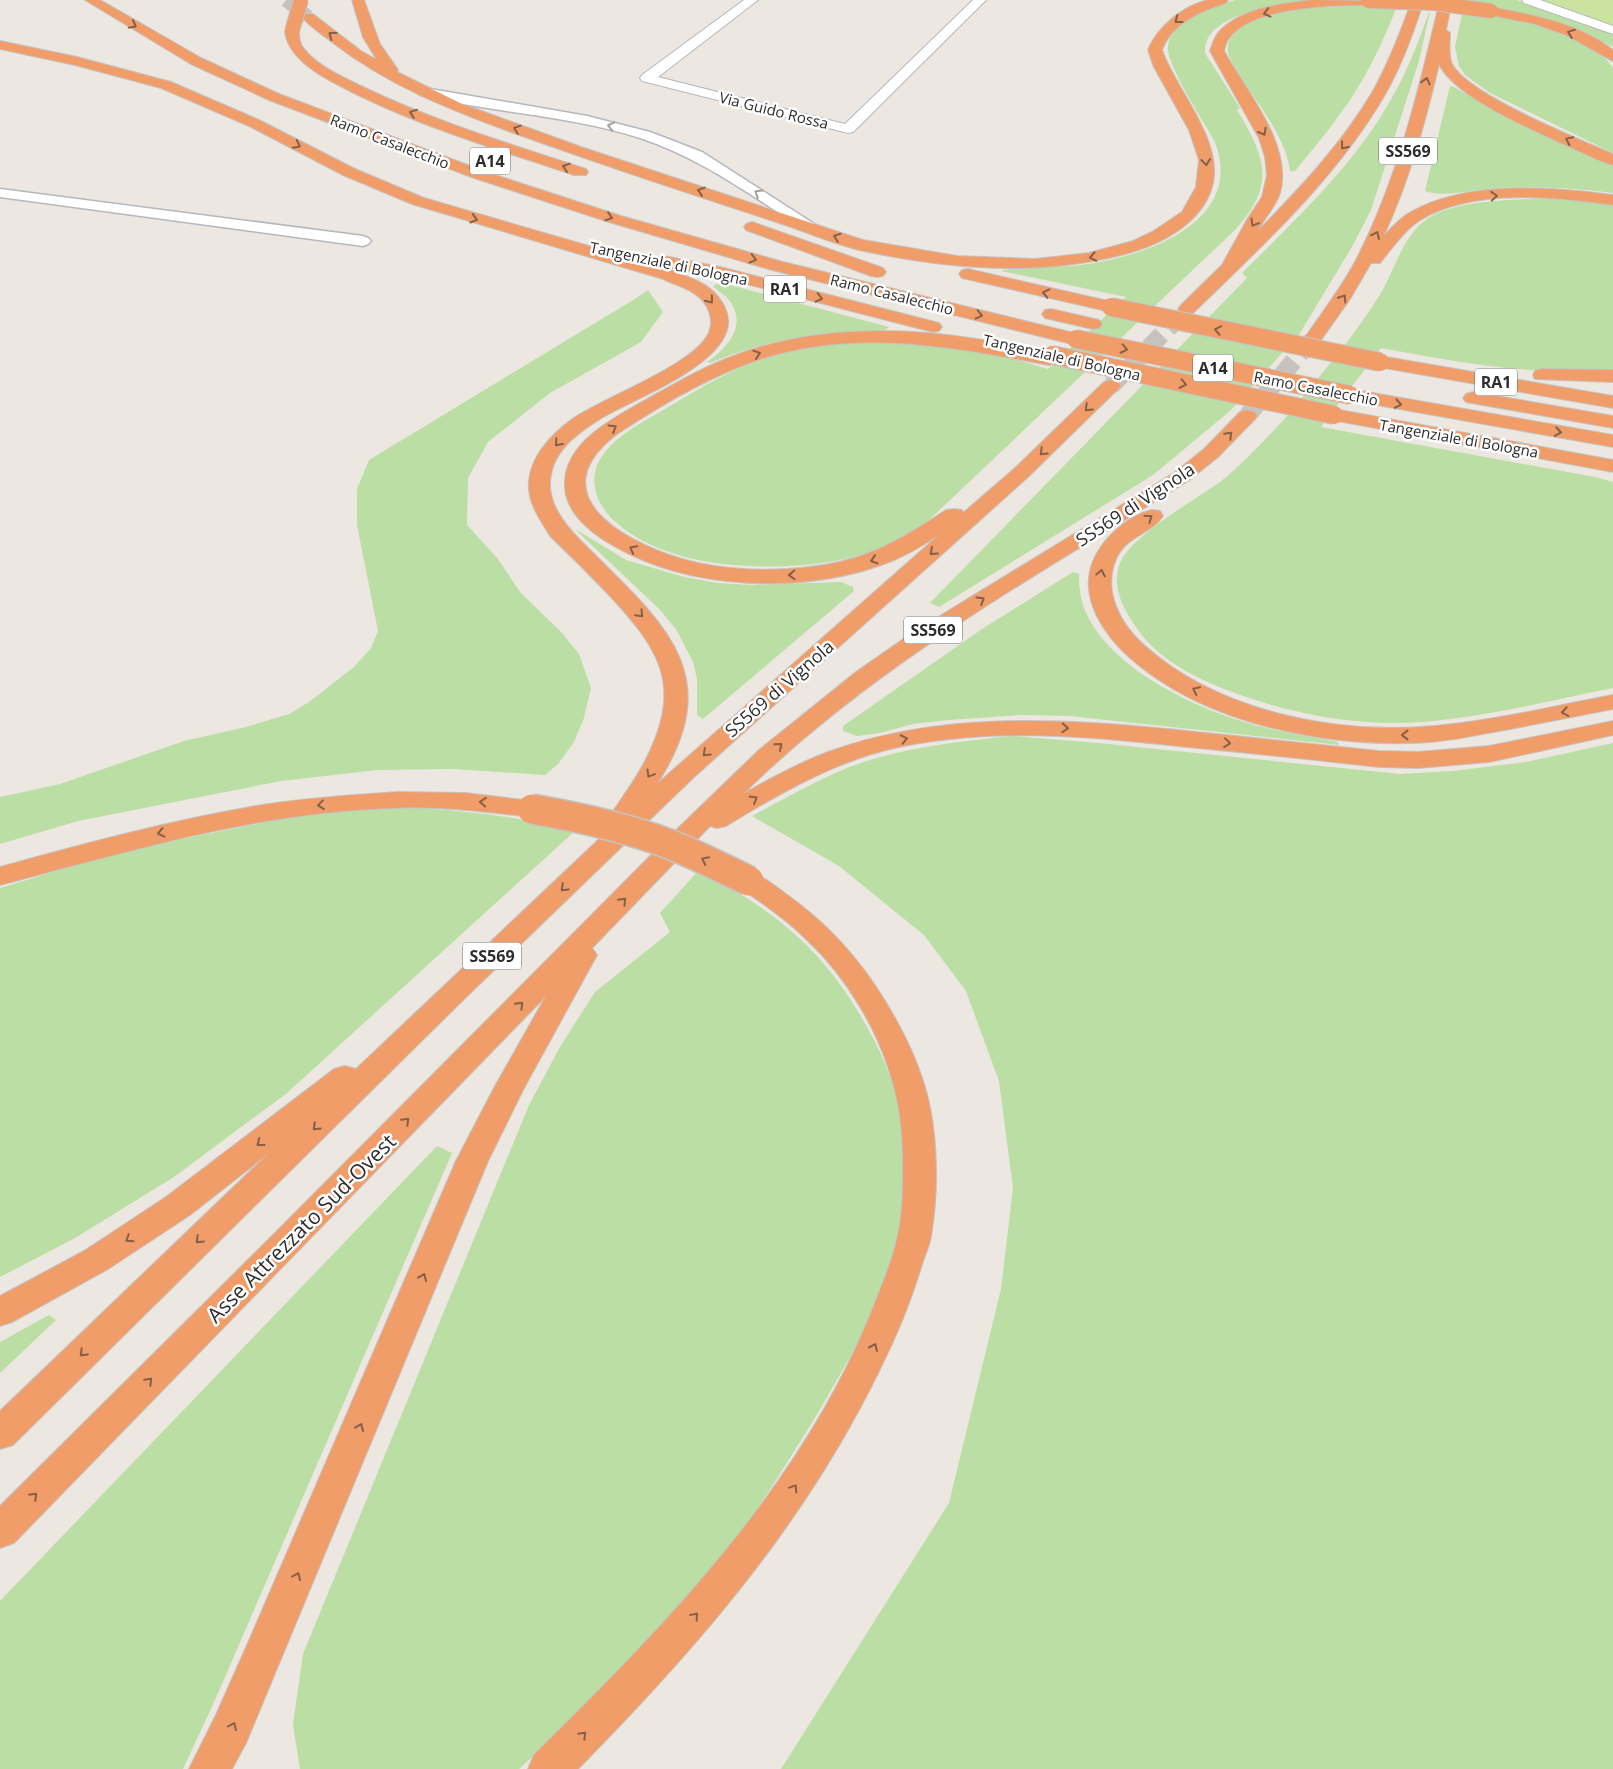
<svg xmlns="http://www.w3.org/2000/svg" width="1613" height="1769" viewBox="0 0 1613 1769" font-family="'Open Sans',sans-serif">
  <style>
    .green { fill: #badea3 }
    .pitch { fill: #cae4a0 }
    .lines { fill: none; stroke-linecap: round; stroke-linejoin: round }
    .highway-tunnel-far1 { stroke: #c7c2bd; stroke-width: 14; stroke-dasharray: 14 7; stroke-linecap: butt }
    .highway-tunnel { stroke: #c7c2bd; stroke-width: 18; stroke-dasharray: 18 9; stroke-linecap: butt }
    .lane-casing { stroke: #b4b7bf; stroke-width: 3 }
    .street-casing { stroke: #b4b7bf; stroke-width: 2 }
    .highway-casing { stroke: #c4c4c4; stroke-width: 2 }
    .lane { fill: #fff; fill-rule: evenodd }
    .street { fill: #fff; fill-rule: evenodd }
    .highway { fill: #f09d69; fill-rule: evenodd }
    .highway-bridge-far2-casing { stroke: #c4c4c4; stroke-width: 16; stroke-linecap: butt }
    .highway-bridge-far1-casing { stroke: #c4c4c4; stroke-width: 20; stroke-linecap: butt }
    .highway-bridge-casing { stroke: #c4c4c4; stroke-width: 32; stroke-linecap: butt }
    .highway-bridge-far2 { stroke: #f09d69; stroke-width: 14 }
    .highway-bridge-far1 { stroke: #f09d69; stroke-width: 18 }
    .highway-bridge { stroke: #f09d69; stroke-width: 29 }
    .oneway { stroke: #855f48 }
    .oneway2 { stroke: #a0a0a0 }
    .labels { text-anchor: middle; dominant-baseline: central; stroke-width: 5; stroke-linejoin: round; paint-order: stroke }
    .far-street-label { font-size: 15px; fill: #2d2d2d; stroke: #fff }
    .shield { fill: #fff; stroke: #6c6c6c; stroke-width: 1 }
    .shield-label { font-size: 16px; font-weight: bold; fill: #2d2d2d }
    .street-label { font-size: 18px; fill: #2d2d2d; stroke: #fff }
    .near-street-label { font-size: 21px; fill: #2d2d2d; stroke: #fff }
  </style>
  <rect width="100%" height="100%" fill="#ede7e1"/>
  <!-- green -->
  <g class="green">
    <path d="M1235 0H1313C1285 4 1227 11 1210 35 1206 40 1205 46 1205 53L1240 108 1237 110C1266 158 1276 185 1235 230L929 520C902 539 877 552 845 559 778 573 672 571 618 524 607 515 597 502 595 487 589 453 628 430 653 416 686 397 719 375 755 362 827 336 909 339 983 352 1005 356 1027 363 1048 369L1126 297 1001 271C1009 267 1058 267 1072 266 1134 260 1247 227 1215 142 1205 124 1165 63 1168 46 1171 21 1215 6 1235 0Z"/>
    <path d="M1465 0H1517L1592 25 1613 34V47L1576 30 1505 18C1538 25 1594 37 1613 68V153L1490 93 1465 75 1459 66 1455 47Z"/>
    <path d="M1346 4 1397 6C1382 44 1365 81 1340 114 1326 134 1310 152 1295 171H1290C1284 128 1247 94 1229 56 1215 13 1320 7 1346 4Z"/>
    <path d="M1431 7 1419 61 1371 210 1353 245 1300 333 1230 411 1153 475 939 607 930 603 1247 278 1242 273C1297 218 1357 163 1394 94 1410 66 1420 37 1431 7Z"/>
    <path d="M1450 86 1454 87 1482 103 1613 165V193C1575 188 1536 186 1498 188 1476 189 1445 198 1425 191Z"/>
    <path d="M1561 199 1613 205V371C1590 371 1567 372 1544 371 1489 368 1435 358 1381 348L1321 427 1595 477 1613 482V688C1559 699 1505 712 1450 719 1378 730 1303 718 1235 693 1203 682 1161 661 1141 634 1126 613 1110 590 1120 563 1132 534 1198 499 1225 478 1243 463 1260 445 1276 428 1288 416 1299 401 1310 388 1336 357 1360 327 1381 293 1394 270 1402 240 1423 222 1451 198 1525 199 1561 199Z"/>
    <path d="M719 284H726L889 327 885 330C825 331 766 339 710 363L707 362C728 347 748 325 729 300 725 295 719 292 714 287V285Z"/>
    <path d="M648 290 663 312 641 342 550 393 488 442 468 478 467 525 498 559 520 592 562 633 579 654 591 688 584 718 574 742 558 764 545 775 452 769 377 770 281 781 78 821 0 844V797L60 784 184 741 246 727 289 714 309 702 354 667 371 648 378 631 357 525V489L369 460 638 297Z"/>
    <path d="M575 529 626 560 684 577 718 583 752 585 841 582 853 587 854 591 703 719 697 715V679L693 662 676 629 660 610Z"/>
    <path d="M1073 572 1079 574C1079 586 1080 597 1084 608 1106 665 1187 704 1241 721 1273 731 1306 736 1338 742L1339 745 1069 716 1021 715 948 720 913 724 880 733 857 736 843 731V726L982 629Z"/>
    <path d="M1012 736 1098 743 1400 774 1453 771 1526 762 1613 743V1769H781L949 1503 1001 1289 1013 1188 999 1081 966 991 924 935 839 866 752 816C792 795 833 770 877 758 923 745 965 741 1012 736Z"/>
    <path d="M417 808C471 811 523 818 576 830L287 1093 174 1177 75 1238 0 1277V888L109 855 206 834 292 817 359 810Z"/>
    <path d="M699 870C742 893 783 919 816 955 852 994 890 1059 900 1111 908 1154 908 1202 898 1244 884 1302 851 1355 822 1406 795 1450 768 1495 737 1537 696 1593 648 1643 599 1691 573 1718 547 1744 519 1769H300L293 1725 303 1654 529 1105 560 1047 595 992 670 932 660 913Z"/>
    <path d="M437 1146 452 1153 215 1700 183 1769H0V1601Z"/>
    <path d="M49 1315 56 1320 0 1373V1342Z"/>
  </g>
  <!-- pitch -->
  <path class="pitch" d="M1539 0H1613V27Z"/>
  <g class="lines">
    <!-- highway-tunnel-far1 -->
    <path class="highway-tunnel-far1" d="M286 0 308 17"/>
    <!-- highway-tunnel -->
    <g class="highway-tunnel">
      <path d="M1111 386 1187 309"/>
      <path d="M1247 416 1315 336"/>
    </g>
    <!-- lane casing -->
    <g class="lane-casing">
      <g id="lane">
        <path d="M425 88 587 116 650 132 702 152 822 229 819 232H809C754 198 702 158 640 138 569 115 493 113 420 95L419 92 420 89Z"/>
        <path d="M0 189 363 236 368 238 371 241 368 244 363 246 0 197Z"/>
      </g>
    </g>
    <!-- street casing -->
    <g class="street-casing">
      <g id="street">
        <path d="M744 0H758L658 77 845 124 973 0H986L853 132 848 133 642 81 640 78 642 75Z"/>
        <path d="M1522 0H1540L1613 26V34L1524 3Z"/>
      </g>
    </g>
    <!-- highway casing -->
    <g class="highway-casing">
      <g id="highway">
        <path d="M85 0H100L201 58 279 94 486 172 621 216 783 262 1082 335 1085 339 1082 343 1076 345 772 270 609 222 474 178 269 100 191 64Z"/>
        <path d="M352 0H364L380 44 398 70 397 72 462 104 584 148 863 240 957 256 1035 259 1089 253 1133 241 1152 232 1182 212 1196 187 1199 160 1189 130 1154 67 1148 50C1158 26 1183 6 1208 0 1214 0 1222 0 1228 0L1226 3C1201 11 1172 23 1162 50 1176 90 1225 142 1212 187 1201 224 1160 245 1125 254 1037 277 947 269 859 250 835 244 811 234 788 226 743 211 697 196 652 181 605 165 558 149 511 132 448 109 386 84 332 42 322 34 310 27 302 17L303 14H313L361 51 377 60 363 37Z"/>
        <path d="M1314 0 1374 1 1368 5C1333 5 1253 7 1230 37 1227 40 1225 46 1224 51 1246 91 1293 145 1280 193 1276 206 1263 220 1257 232 1299 189 1342 144 1373 91 1389 62 1401 31 1412 0H1424C1414 31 1403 62 1387 91 1338 177 1263 245 1193 313L1187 314 1181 313 1178 309 1181 305 1222 265 1248 218 1262 197 1267 175 1265 157 1259 138 1210 51C1212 45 1214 38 1218 33 1239 8 1284 3 1314 0Z"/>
        <path d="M1440 0H1452L1446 30 1450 33C1450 43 1448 55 1452 64 1468 95 1579 139 1613 154V165C1598 161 1584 153 1570 147 1536 131 1455 98 1439 64 1425 123 1409 182 1383 237 1391 228 1400 218 1411 212 1468 180 1550 187 1613 195V205C1555 197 1475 188 1422 219 1405 229 1393 247 1380 263H1371L1350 299 1321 340 1315 341 1309 340 1306 336C1323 311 1342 287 1356 260 1398 179 1419 89 1440 0Z"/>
        <path d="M1491 7C1533 15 1578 23 1613 50V61L1566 35 1535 24 1486 14 1485 11 1486 8Z"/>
        <path d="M292 27 299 31C299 36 299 41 302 46 315 65 341 76 361 86 433 121 510 144 586 169L588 172 586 175H574C502 151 428 129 360 96 340 86 320 77 304 63 294 54 286 44 285 31Z"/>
        <path d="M0 41 77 57 171 82 259 120 355 169 424 198 675 271C686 277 699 280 709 288 716 293 722 301 725 308 749 358 631 399 600 419 581 431 558 447 552 470 543 501 565 525 585 545 662 622 729 673 657 784L940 534C922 546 904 557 884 564 801 594 690 590 614 546 593 534 567 515 565 488 562 448 603 424 633 407 666 389 698 369 733 356 836 317 951 329 1056 355L1058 359 1056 363 1049 365C953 347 857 328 761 359 711 375 661 405 617 434 532 499 638 550 698 563 731 570 767 571 800 568 862 563 896 543 946 510L954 509 962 510 963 513 1014 469 1104 382 1111 380 1118 382 1121 386 1028 477 694 777 461 1002 13 1445 0 1449V1411L269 1153 190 1215 108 1269 12 1322 0 1326V1296L84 1251 166 1197 334 1069 345 1066 356 1069 614 825 608 819C622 797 639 776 650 751 682 682 657 647 610 596 591 576 571 556 551 537 540 520 527 502 529 481 531 456 552 434 571 420 604 397 689 367 707 336 715 324 710 307 700 298 690 288 675 285 663 279L412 204 343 175 249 126 161 88 75 65 0 49Z"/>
        <path d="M752 222 883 268 886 272 883 276 877 277 871 276 746 230 744 227 746 224Z"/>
        <path d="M664 256 720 267 939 323 942 327 939 331 933 332 719 277 658 265 655 261 658 257Z"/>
        <path d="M968 269 1117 303 1120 307 1117 311 1111 312 962 278 959 274 962 270Z"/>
        <path d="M1051 309 1099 320 1102 324 1099 328 1093 329 1045 318 1042 314 1045 310Z"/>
        <path d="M1380 356 1613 396V408L1373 366 1371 362 1373 358Z"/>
        <path d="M1542 369 1613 370V382L1535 379 1533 375 1535 371Z"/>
        <path d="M1350 389 1613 435V447L1343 399 1340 395 1343 391Z"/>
        <path d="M1473 392 1613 416V428L1466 402 1463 398 1466 394Z"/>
        <path d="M1334 409 1613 460V472L1327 419 1324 415 1327 411Z"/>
        <path d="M1247 410 1254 412 1257 416 1254 420 1218 457 1188 481C1034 577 874 665 743 794 771 778 799 763 828 752 944 710 1067 719 1187 731 1251 738 1315 744 1379 751L1418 752 1489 746 1613 721V735L1489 762 1418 768 1379 767C1315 760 1251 753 1187 747 1087 736 985 726 886 750 828 765 777 795 726 826L717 828 710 826 592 948 597 955 524 1088 488 1161 246 1743 232 1769H189L216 1715 248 1643 456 1161 494 1088 546 996 14 1543 0 1548V1506L274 1234 672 834 759 750 856 672 912 633 1174 473 1204 449 1240 412Z"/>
        <path d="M1152 510 1160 511 1163 516C1151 534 1126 536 1116 559 1102 592 1121 625 1145 646 1219 712 1337 735 1434 726 1494 721 1554 706 1613 695V709C1577 716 1541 723 1505 730 1481 734 1456 740 1431 742 1331 749 1205 725 1129 657 1105 635 1081 601 1091 567 1099 541 1126 516 1152 510Z"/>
        <path d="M397 792 465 793 532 801 541 803 545 809 541 815 532 817C487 812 442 806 396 808 258 812 133 850 0 885V867C86 843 173 820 262 805 306 798 352 795 397 792Z"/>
        <path d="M749 872C763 876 774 885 786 894 827 923 859 958 885 1001 901 1027 915 1055 924 1084 938 1128 939 1190 931 1236 930 1244 926 1253 923 1261 912 1298 898 1333 881 1367 805 1524 699 1646 578 1769H528L534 1755C664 1627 798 1490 869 1318 879 1292 891 1266 897 1239 903 1215 903 1189 903 1165 903 1139 901 1112 894 1087 880 1032 847 977 806 939 786 919 762 903 739 887L735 881 739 875Z"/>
      </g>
    </g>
    <!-- lane -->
    <use href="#lane" class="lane"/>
    <!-- street -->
    <use href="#street" class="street"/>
    <!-- highway -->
    <use href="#highway" class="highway"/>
    <!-- highway-bridge-far2 casing -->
    <g class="highway-bridge-far2-casing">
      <g id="highway-bridge-far2">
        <path d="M1368 1 1434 3 1491 11"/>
        <path d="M292 31 301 0"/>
      </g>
    </g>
    <!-- highway-bridge-far1 casing -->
    <g class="highway-bridge-far1-casing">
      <g id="highway-bridge-far1">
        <path d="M1111 307 1380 362"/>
        <path d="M1076 339 1350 395"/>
        <path d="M1052 355 1334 415"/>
      </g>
    </g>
    <!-- highway-bridge casing -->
    <g class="highway-bridge-casing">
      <path id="highway-bridge" d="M532 809C578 817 625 827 669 844 696 855 723 868 749 881"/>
    </g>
    <!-- highway-bridge-far2 -->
    <use href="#highway-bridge-far2" class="highway-bridge-far2"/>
    <!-- highway-bridge-far1 -->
    <use href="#highway-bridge-far1" class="highway-bridge-far1"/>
    <!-- highway-bridge -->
    <use href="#highway-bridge" class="highway-bridge"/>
  </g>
  <!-- one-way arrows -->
  <defs><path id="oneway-chevron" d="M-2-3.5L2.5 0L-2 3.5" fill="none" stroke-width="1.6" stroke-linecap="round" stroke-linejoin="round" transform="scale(1.25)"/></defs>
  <g class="oneway">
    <use href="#oneway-chevron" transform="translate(1267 13) rotate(166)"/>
    <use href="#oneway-chevron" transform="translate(1178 20) rotate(143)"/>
    <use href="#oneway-chevron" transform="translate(133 25) rotate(29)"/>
    <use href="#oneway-chevron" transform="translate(1571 33) rotate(-159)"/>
    <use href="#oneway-chevron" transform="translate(332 35) rotate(-143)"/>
    <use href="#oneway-chevron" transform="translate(1426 81) rotate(-76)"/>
    <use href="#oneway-chevron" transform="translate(413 113) rotate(-159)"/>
    <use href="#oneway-chevron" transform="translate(517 129) rotate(-161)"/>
    <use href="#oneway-chevron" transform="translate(1263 132) rotate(61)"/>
    <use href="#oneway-chevron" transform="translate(1569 140) rotate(-154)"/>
    <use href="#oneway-chevron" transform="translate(297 145) rotate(27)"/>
    <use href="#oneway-chevron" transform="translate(1344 146) rotate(128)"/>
    <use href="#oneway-chevron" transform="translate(1206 162) rotate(83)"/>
    <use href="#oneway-chevron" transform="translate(566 167) rotate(-161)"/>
    <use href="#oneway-chevron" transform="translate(701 191) rotate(-162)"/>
    <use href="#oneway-chevron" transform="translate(1494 196) rotate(-4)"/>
    <use href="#oneway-chevron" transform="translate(609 217) rotate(18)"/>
    <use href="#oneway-chevron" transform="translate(474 219) rotate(17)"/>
    <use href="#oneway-chevron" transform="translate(1254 223) rotate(121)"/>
    <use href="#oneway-chevron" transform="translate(1376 235) rotate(-65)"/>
    <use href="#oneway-chevron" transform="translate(837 237) rotate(-161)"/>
    <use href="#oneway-chevron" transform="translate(1093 257) rotate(169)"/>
    <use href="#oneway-chevron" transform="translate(753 259) rotate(15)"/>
    <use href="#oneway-chevron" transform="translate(1046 293) rotate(-167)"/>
    <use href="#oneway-chevron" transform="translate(819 298) rotate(14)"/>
    <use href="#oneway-chevron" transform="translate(1343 298) rotate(-57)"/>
    <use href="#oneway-chevron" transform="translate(710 300) rotate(51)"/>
    <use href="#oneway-chevron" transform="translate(979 315) rotate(13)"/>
    <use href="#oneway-chevron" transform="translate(1218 330) rotate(-169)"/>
    <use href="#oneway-chevron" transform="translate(1124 349) rotate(12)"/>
    <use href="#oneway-chevron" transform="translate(757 354) rotate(-18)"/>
    <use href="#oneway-chevron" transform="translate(1183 384) rotate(12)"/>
    <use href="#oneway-chevron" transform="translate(1398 404) rotate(10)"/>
    <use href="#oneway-chevron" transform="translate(1088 408) rotate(136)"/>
    <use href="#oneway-chevron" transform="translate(613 428) rotate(-32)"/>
    <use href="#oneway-chevron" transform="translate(1558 432) rotate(9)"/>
    <use href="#oneway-chevron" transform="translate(1229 435) rotate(-45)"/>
    <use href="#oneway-chevron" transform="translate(558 443) rotate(132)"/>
    <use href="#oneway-chevron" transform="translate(1043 452) rotate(136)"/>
    <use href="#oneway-chevron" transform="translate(1149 518) rotate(-34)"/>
    <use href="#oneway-chevron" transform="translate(633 549) rotate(-153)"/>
    <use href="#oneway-chevron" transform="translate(933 552) rotate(138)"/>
    <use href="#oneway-chevron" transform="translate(874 560) rotate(162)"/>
    <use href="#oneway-chevron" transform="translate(1101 573) rotate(-78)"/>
    <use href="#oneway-chevron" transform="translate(792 575) rotate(178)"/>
    <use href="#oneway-chevron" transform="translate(981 600) rotate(-32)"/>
    <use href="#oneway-chevron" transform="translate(640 614) rotate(47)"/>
    <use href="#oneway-chevron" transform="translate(1196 690) rotate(-154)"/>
    <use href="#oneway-chevron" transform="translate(1565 712) rotate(170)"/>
    <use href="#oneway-chevron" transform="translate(1065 728) rotate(3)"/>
    <use href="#oneway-chevron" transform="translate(1405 735) rotate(180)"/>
    <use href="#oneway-chevron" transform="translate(904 739) rotate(-12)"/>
    <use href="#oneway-chevron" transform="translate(1227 743) rotate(6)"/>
    <use href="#oneway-chevron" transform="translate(779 746) rotate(-41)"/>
    <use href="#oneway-chevron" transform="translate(706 753) rotate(137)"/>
    <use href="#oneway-chevron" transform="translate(650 774) rotate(121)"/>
    <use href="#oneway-chevron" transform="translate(754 799) rotate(-30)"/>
    <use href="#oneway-chevron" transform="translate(483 802) rotate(-175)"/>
    <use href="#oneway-chevron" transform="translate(321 805) rotate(173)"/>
    <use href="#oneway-chevron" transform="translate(161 833) rotate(167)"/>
    <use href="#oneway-chevron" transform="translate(705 860) rotate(-154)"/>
    <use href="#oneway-chevron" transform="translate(564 888) rotate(136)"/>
    <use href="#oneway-chevron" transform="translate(623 901) rotate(-46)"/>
    <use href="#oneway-chevron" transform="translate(520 1005) rotate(-46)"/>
    <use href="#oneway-chevron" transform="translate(406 1121) rotate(-46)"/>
    <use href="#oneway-chevron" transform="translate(316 1127) rotate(136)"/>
    <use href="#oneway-chevron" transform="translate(260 1143) rotate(142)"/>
    <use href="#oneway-chevron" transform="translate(129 1239) rotate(147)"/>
    <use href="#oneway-chevron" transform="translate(199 1240) rotate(136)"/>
    <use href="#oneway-chevron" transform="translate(423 1277) rotate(-67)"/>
    <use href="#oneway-chevron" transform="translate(874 1347) rotate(-66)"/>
    <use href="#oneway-chevron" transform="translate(83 1353) rotate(136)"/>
    <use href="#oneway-chevron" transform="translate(149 1381) rotate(-45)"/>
    <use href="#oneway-chevron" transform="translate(360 1427) rotate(-67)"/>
    <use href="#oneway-chevron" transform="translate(794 1488) rotate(-56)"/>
    <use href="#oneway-chevron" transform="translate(34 1496) rotate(-45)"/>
    <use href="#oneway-chevron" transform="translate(297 1576) rotate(-67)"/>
    <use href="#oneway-chevron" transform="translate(695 1616) rotate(-49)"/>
    <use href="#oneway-chevron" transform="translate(233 1726) rotate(-65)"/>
    <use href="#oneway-chevron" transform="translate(583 1735) rotate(-45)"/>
  </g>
  <g class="oneway2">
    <use href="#oneway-chevron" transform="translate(611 126) rotate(-166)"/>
    <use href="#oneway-chevron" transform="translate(758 193) rotate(-148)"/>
  </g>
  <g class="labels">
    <!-- far-street labels -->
    <g class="far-street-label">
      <text transform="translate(774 110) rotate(14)">Via Guido Rossa</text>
      <text transform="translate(390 141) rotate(21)">Ramo Casalecchio</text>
      <text transform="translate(669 263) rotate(12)">Tangenziale di Bologna</text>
      <text transform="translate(892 294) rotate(14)">Ramo Casalecchio</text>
      <text transform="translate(1062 357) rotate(13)">Tangenziale di Bologna</text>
      <text transform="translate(1316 388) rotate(11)">Ramo Casalecchio</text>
      <text transform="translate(1459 438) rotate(10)">Tangenziale di Bologna</text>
    </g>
    <!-- shield labels -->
    <g class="shield">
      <rect x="1379" y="137.5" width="58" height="27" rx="4"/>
      <rect x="470" y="147.5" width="40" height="27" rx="4"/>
      <rect x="764" y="275.5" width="42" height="27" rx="4"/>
      <rect x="1193" y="354.5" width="40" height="27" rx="4"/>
      <rect x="1475" y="368.5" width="42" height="27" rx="4"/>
      <rect x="904" y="616.5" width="58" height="27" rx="4"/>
      <rect x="463" y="942.5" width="58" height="27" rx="4"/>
    </g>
    <g class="shield-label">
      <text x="1408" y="151">SS569</text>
      <text x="490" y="161">A14</text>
      <text x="785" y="289">RA1</text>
      <text x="1213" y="368">A14</text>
      <text x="1496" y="382">RA1</text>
      <text x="933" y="630">SS569</text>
      <text x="492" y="956">SS569</text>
    </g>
    <!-- street labels -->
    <g class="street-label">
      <text transform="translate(1135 504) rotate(-33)">SS569 di Vignola</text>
      <text transform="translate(779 688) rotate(-41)">SS569 di Vignola</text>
    </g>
    <!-- near-street labels -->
    <g class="near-street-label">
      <text transform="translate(301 1228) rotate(-45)">Asse Attrezzato Sud-Ovest</text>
    </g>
  </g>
</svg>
